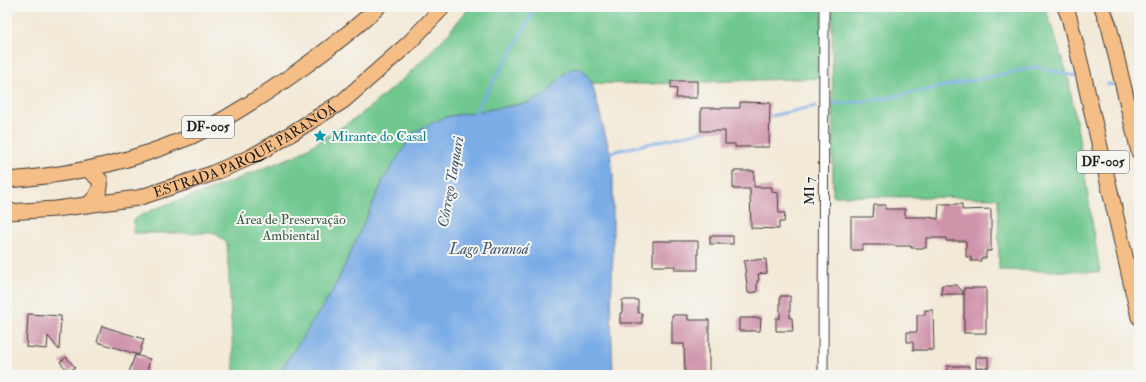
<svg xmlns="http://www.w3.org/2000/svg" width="1146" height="382" viewBox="0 0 1146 382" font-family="'IM FELL Double Pica',serif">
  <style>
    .green { fill: #6fc88f; stroke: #467256 }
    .water { fill: #7aace6; stroke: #4b6481 }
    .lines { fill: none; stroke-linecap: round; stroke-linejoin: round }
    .stream { stroke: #7aace6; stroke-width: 3 }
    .building { fill: #cf93aa }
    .minor-casing { stroke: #3c3b38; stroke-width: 11 }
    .primary-casing { stroke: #3c3b38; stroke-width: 17 }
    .minor { stroke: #fff; stroke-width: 9 }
    .primary { stroke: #f6be87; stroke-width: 15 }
    .labels { text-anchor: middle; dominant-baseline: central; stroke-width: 4; stroke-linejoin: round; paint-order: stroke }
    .shield { fill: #f6f6f2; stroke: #5d5d5c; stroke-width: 1 }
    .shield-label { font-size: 13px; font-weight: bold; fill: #1c1c1c }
    .culture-label { font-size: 14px; fill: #0d838f; stroke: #f6f6f2; text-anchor: start }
    .street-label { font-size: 14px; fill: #1c1c1c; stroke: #f6f6f2 }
    .park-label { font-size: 14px; fill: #395844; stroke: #f6f6f2 }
    .water-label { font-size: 15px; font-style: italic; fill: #42566d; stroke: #f6f6f2 }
  </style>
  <rect width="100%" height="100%" fill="#f6f6f2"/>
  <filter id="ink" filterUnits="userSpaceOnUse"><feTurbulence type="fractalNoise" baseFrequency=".025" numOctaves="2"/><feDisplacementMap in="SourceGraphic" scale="8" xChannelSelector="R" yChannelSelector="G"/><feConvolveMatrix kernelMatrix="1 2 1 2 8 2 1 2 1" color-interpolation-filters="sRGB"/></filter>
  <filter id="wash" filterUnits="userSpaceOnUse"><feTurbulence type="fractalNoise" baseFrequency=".012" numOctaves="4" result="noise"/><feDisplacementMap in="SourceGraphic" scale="16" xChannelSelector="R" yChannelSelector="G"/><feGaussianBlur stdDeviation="0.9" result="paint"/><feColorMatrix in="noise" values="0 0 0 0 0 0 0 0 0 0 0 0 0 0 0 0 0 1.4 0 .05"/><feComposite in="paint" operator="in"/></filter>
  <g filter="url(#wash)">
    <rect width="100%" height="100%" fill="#f3e9d7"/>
    <!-- green -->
    <g class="green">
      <path d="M470 7H822L821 78 647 84 592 83 582 69 573 68 562 76 545 96 528 103 445 117 384 179 334 289 278 375H236L234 374 227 243 215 233H133L134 219 154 209 207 191 297 155 359 116 403 79 444 38Z"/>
      <path d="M832 7H1045L1068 76 1079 138 1100 272 999 270 998 198 833 196Z"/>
    </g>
    <!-- water -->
    <path class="water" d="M572 68 582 69 592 83 610 153 613 175V252L611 312 613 375H278L334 289 384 179 414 132 445 117 528 103 544 96 562 76Z"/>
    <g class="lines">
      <!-- stream -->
      <g class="stream">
        <path d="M1108 84 1114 85"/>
        <path d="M1133 90 1139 91"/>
        <path d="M832 104 877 100 1036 67 1075 76"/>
        <path d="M474 115 479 105 519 39 535 7"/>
        <path d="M767 117 816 106"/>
        <path d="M607 153 709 130"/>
      </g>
    </g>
    <g id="blocks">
      <!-- building -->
      <g class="building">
        <path d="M671 81H697V98H676L677 89 671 88Z"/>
        <path d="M740 102 770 103 769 147H735V144H725V131H701V108H740Z"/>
        <path d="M733 171H754V187H772V192L778 193 779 213H785L784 222H779V229L751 228 750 189H733Z"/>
        <path d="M939 204H962V210L991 209V251H986V258H981V261H971V257H966V241H946V238H926V248H911V246H894V245H862V250H851V217H873L874 205H886L885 209H905V217H928L938 219Z"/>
        <rect x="710" y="236" width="23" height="8"/>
        <path d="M653 241H698V270H675V266H653Z"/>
        <path d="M766 259 767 273 758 274 759 280 757 281V292L748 293 744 261Z"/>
        <path d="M942 285H957L964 294H941Z"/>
        <rect x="964" y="288" width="22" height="45"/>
        <path d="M780 296H790V318H792L793 331H776V318H780Z"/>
        <path d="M622 300H638V313H642V323H620V313H622Z"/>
        <path d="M925 310H933L934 350H913V342H907V332H917V315H925Z"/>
        <path d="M28 314 61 316 59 350 48 336 47 349 26 347Z"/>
        <path d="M672 315H688V320H709V375H685L684 344H672Z"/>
        <path d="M739 318H761L760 331H739Z"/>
        <path d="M102 326 144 339 139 355 97 342Z"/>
        <path d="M135 355 150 359 146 375H128Z"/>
        <path d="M66 357 75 367 69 372 60 362Z"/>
        <rect x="976" y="357" width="12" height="11"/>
        <rect x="947" y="366" width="22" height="9"/>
      </g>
    </g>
  </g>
  <g filter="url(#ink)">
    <use href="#blocks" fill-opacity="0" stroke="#3c3b38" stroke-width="1"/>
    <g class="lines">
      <!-- minor casing -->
      <g class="minor-casing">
        <path id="minor" d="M823 375 824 7"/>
      </g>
      <!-- primary casing -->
      <g class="primary-casing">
        <g id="primary">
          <path d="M1065 7 1069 17 1083 73 1139 317"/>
          <path d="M1102 7 1109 26 1139 152"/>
          <path d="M88 170 100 180C102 191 95 198 88 205"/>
          <path d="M7 180C61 176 113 166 164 147 173 143 183 140 192 136 229 118 264 95 298 71 326 51 353 31 378 7"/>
          <path id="s1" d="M7 212 56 209 138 198 211 174 251 157 281 140 343 101 408 44 443 7"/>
        </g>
      </g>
      <!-- minor -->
      <use href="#minor" class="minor"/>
      <!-- primary -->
      <use href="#primary" class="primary"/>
    </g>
  </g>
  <!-- icons -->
  <defs>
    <g id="sight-bare" transform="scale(1.08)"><path d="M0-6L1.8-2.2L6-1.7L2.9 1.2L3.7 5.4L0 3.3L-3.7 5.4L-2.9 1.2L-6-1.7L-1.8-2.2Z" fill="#0f9aa8" stroke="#f6f6f2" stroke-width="2.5" paint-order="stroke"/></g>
  </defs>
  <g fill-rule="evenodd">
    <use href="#sight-bare" x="320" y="136"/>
  </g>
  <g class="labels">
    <!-- shield labels -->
    <g class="shield">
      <rect x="182" y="116" width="52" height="22" rx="3"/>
      <rect x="1077" y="151" width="52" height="22" rx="3"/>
    </g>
    <g class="shield-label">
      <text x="208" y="127">DF-005</text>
      <text x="1103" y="162">DF-005</text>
    </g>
    <!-- culture labels -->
    <g class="culture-label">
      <text x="331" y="136">Mirante do Casal</text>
    </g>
    <!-- street labels -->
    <g class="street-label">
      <text stroke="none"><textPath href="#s1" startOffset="249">ESTRADA PARQUE PARANOÁ</textPath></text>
      <text transform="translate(809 191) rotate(-90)">MI 7</text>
    </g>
    <!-- park labels -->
    <g class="park-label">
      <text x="291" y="219">Área de Preservação<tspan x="291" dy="16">Ambiental</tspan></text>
    </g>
    <!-- water labels -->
    <g class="water-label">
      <text transform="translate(451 182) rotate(-80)">Córrego Taquari</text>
      <text x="489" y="249">Lago Paranoá</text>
    </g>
  </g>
  <!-- margin -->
  <rect width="1146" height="382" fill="none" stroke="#f6f6f2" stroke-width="24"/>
</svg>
